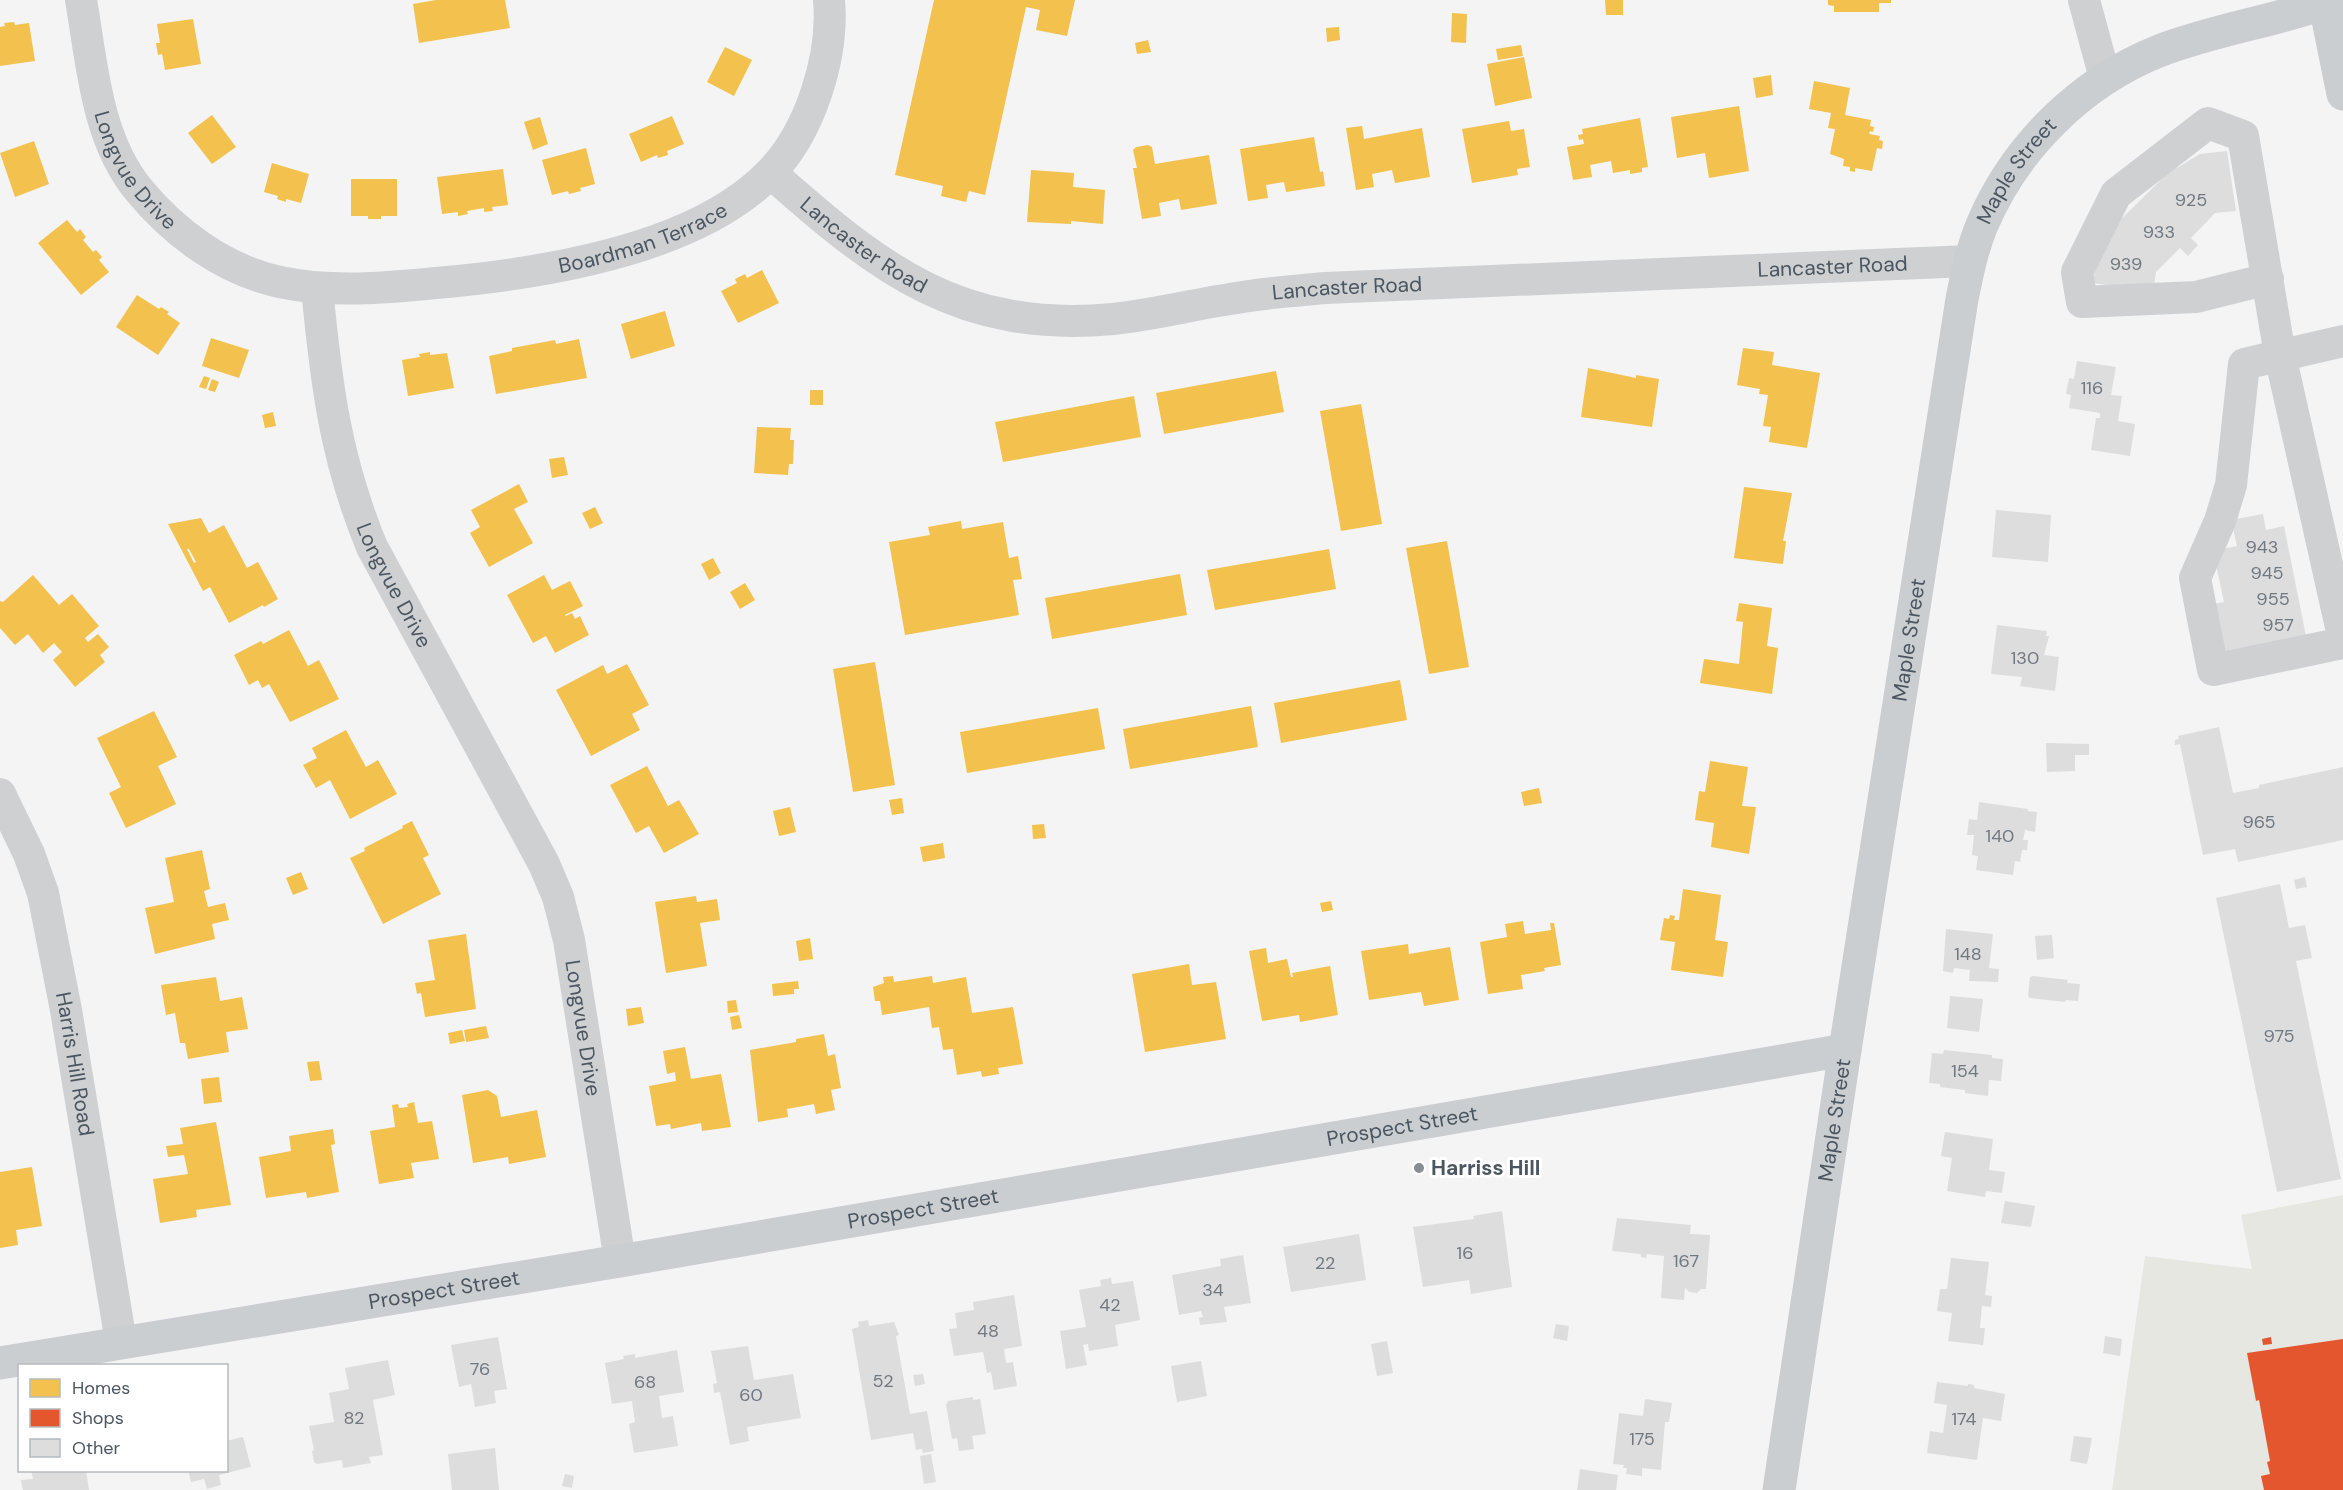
<svg xmlns="http://www.w3.org/2000/svg" width="2343" height="1490" viewBox="0 0 2343 1490" font-family="'DM Sans',sans-serif">
  <style>
    .commercial { fill: #e7e7e2 }
    .homes { fill: #f2c14e; fill-rule: evenodd }
    .shops { fill: #e4572e }
    .building { fill: #ddddde }
    .lines { fill: none; stroke-linecap: round; stroke-linejoin: round }
    .minor { stroke: #ced0d2; stroke-width: 32 }
    .major { stroke: #caced0; stroke-width: 33 }
    .poi-dot { fill: #868d94; stroke: #fff; stroke-width: 2 }
    .labels { text-anchor: middle; dominant-baseline: central; stroke-width: 6; stroke-linejoin: round; paint-order: stroke }
    .number-label { font-size: 18px; fill: #707880 }
    .street-label { font-size: 21px; fill: #4b5660; stroke: #fff }
    .poi-label { font-size: 21px; font-weight: bold; fill: #4b5660; stroke: #fff; text-anchor: start }
  </style>
  <rect width="100%" height="100%" fill="#f4f4f4"/>
  <!-- commercial -->
  <path class="commercial" d="M2343 1195V1490H2112L2145 1256 2252 1269 2241 1215Z"/>
  <!-- homes -->
  <g class="homes">
    <path d="M436 0H505L510 28 419 43 413 4Z"/>
    <path d="M934 0H1075L1067 36 1036 30 1040 10 1026 7 985 195 969 191 966 202 941 196 943 186 895 175Z"/>
    <path d="M1605 0H1623V15H1606Z"/>
    <path d="M1828 0H1891V3H1879V12H1834V6L1828 5Z"/>
    <path d="M1452 13 1467 14 1466 43 1451 42Z"/>
    <path d="M193 19 201 64 165 70 162 54 158 55 156 43H160L157 24Z"/>
    <path d="M14 22 15 25 29 23 35 61 0 66V27L5 26 4 23Z"/>
    <path d="M1339 27 1340 40 1327 42 1326 28Z"/>
    <path d="M1148 40 1151 52 1137 54 1135 43Z"/>
    <path d="M1521 45 1523 56 1498 60 1496 49Z"/>
    <path d="M725 47 752 60 734 96 707 82Z"/>
    <path d="M1524 57 1532 98 1495 106 1487 64Z"/>
    <path d="M1771 75 1773 95 1756 98 1753 78Z"/>
    <path d="M1814 81 1850 88 1845 115 1871 120 1870 126 1874 127 1873 132 1870 131 1869 134 1880 136 1879 140 1883 141 1882 149 1877 148 1872 171 1855 168V172L1850 171V167L1843 166 1844 159 1830 154 1835 129 1828 128 1831 113 1809 109Z"/>
    <path d="M1739 106 1749 171 1709 178 1705 153 1677 158 1671 117Z"/>
    <path d="M212 115 236 147 212 164 188 133Z"/>
    <path d="M672 116 684 144 667 151 668 155 658 158 657 155 641 162 629 134Z"/>
    <path d="M540 117 548 144 533 150 524 122Z"/>
    <path d="M1640 118 1648 167 1642 168V172L1630 174V170L1613 173 1611 161 1590 165 1592 177 1573 180 1567 147 1584 144 1583 139 1579 140 1578 135 1583 134 1582 129Z"/>
    <path d="M1509 121 1511 131 1524 129 1530 167 1517 169 1518 175 1472 183 1462 129Z"/>
    <path d="M1362 126 1364 139 1422 128 1430 177 1395 183 1392 170 1372 174 1374 187 1356 190 1346 128Z"/>
    <path d="M1314 137 1320 172 1323 171 1325 186 1286 192 1284 182 1266 185 1268 198 1248 201 1240 149Z"/>
    <path d="M34 141 49 184 15 197 0 153Z"/>
    <path d="M1148 145 1152 147 1155 164 1209 155 1217 204 1181 210 1179 199 1159 203 1161 216 1142 219 1133 168H1137L1133 150 1136 147Z"/>
    <path d="M586 148 595 184 580 188 581 191 569 194 568 191 552 195 542 160Z"/>
    <path d="M272 163 309 174 301 203 286 199V202L277 199 278 196 264 192Z"/>
    <path d="M503 169 508 205 492 207 493 211 484 212V208L467 211 468 214 458 216V212L442 214 437 177Z"/>
    <path d="M1031 170 1074 173 1073 187 1105 190 1103 224 1071 221V224L1027 222Z"/>
    <path d="M351 179H397V216H381V219H368V216H351Z"/>
    <path d="M67 220 77 232 80 229 86 237 83 240 93 252 96 250 102 257 99 260 109 272 81 295 38 243Z"/>
    <path d="M762 270 779 303 738 323 721 291 737 283 735 279 745 274 747 278Z"/>
    <path d="M137 295 159 309 161 307 169 312 167 314 180 323 158 355 116 327Z"/>
    <path d="M665 311 675 346 631 359 621 324Z"/>
    <path d="M211 338 249 350 239 378 202 366Z"/>
    <path d="M579 339 587 378 496 394 489 356 512 351V348L555 340 556 344Z"/>
    <path d="M1743 348 1774 352 1772 365 1820 373 1807 448 1769 442 1771 427 1763 426 1768 395 1759 394 1760 389 1737 385Z"/>
    <path d="M430 352V355L447 353 454 388 408 396 402 360 420 357 419 354Z"/>
    <path d="M1588 368 1636 378V375L1659 379 1652 427 1581 417Z"/>
    <path d="M1276 371 1284 412 1164 434 1156 393Z"/>
    <path d="M204 376 210 378 206 389 199 387Z"/>
    <path d="M212 379 219 382 215 392 208 390Z"/>
    <rect x="810" y="390" width="13" height="15"/>
    <path d="M1134 396 1141 437 1003 462 995 422Z"/>
    <path d="M1361 404 1382 524 1341 531 1320 411Z"/>
    <path d="M273 412 276 426 265 428 262 415Z"/>
    <path d="M757 427 791 428 790 440H794L793 464H789L788 475 754 473Z"/>
    <path d="M564 457 568 475 552 478 549 459Z"/>
    <path d="M519 484 528 502 514 509 533 543 489 567 470 533 480 527 471 510Z"/>
    <path d="M1744 487 1792 493 1783 541H1786L1783 564 1734 558Z"/>
    <path d="M595 507 603 523 590 529 582 513Z"/>
    <path d="M201 518 209 533 224 525 247 568 258 562 278 599 264 607 263 605 229 623 210 587 203 591 168 524ZM187 549H189L196 562 194 563Z"/>
    <path d="M961 521 962 529 1003 522 1009 558 1018 556 1022 579 1013 580 1019 615 905 635 889 542 930 535 928 527Z"/>
    <path d="M1447 541 1469 667 1429 674 1406 548Z"/>
    <path d="M1329 549 1336 589 1215 610 1207 570Z"/>
    <path d="M713 558 721 573 709 580 701 564Z"/>
    <path d="M1180 574 1187 615 1052 639 1045 598Z"/>
    <path d="M33 575 59 605 72 594 99 626 85 638 88 642 98 634 109 647 100 655 105 662 75 687 53 660 62 652 54 643 43 653 28 634 15 645 0 628V601L3 602Z"/>
    <path d="M544 575 552 590 570 581 583 606 565 615 566 616 572 613 575 619 580 616 589 635 555 653 546 636 533 643 507 595Z"/>
    <path d="M745 583 755 600 740 609 730 592Z"/>
    <path d="M1739 603 1772 608 1767 646 1778 648 1772 694 1700 683 1704 659 1739 664 1743 622 1736 621Z"/>
    <path d="M289 630 308 666 319 660 339 699 290 722 269 684 262 688 258 680 249 685 234 655 261 641 263 644Z"/>
    <path d="M875 662 895 785 853 792 833 669Z"/>
    <path d="M627 664 649 705 632 714 640 730 591 756 556 690 603 665 607 674Z"/>
    <path d="M1400 680 1407 720 1281 743 1274 703Z"/>
    <path d="M1251 706 1258 747 1130 769 1123 729Z"/>
    <path d="M1098 708 1105 749 967 773 960 732Z"/>
    <path d="M154 711 177 757 158 766 176 804 126 828 109 793 121 787 97 738Z"/>
    <path d="M346 730 366 767 378 760 397 794 350 819 330 780 316 788 303 765 317 758 312 748Z"/>
    <path d="M1710 761 1748 767 1742 806 1756 807 1749 854 1711 847 1714 823 1695 820 1699 791 1705 792Z"/>
    <path d="M647 766 668 806 679 800 699 834 664 853 649 826 636 833 610 785Z"/>
    <path d="M1539 788 1542 803 1524 806 1521 792Z"/>
    <path d="M902 798 904 813 892 815 889 800Z"/>
    <path d="M790 807 796 832 779 836 773 811Z"/>
    <path d="M412 821 429 855 423 858 441 894 383 924 350 858 365 851 364 848 403 828 402 826Z"/>
    <path d="M1044 824 1046 838 1033 839 1032 825Z"/>
    <path d="M943 843 945 858 923 862 920 847Z"/>
    <path d="M202 850 210 889 204 891 208 907 225 903 229 920 212 924 215 939 155 954 145 908 174 902 165 858Z"/>
    <path d="M301 872 308 889 293 895 286 878Z"/>
    <path d="M1683 889 1721 895 1715 940 1728 942 1723 977 1671 970 1675 942 1660 940 1664 918 1669 919 1670 915 1675 916 1674 920H1679Z"/>
    <path d="M696 896 697 902 717 899 720 920 700 923 707 966 666 973 655 902Z"/>
    <path d="M1331 901 1333 910 1322 912 1320 903Z"/>
    <path d="M1523 921 1525 934 1551 930 1550 923H1554L1561 965 1544 968 1545 971 1521 975 1523 989 1488 994 1480 942 1507 937 1505 924Z"/>
    <path d="M466 934 476 1009 425 1017 421 993 417 994 415 983 435 980 428 940Z"/>
    <path d="M810 938 813 959 799 961 796 941Z"/>
    <path d="M1408 944 1409 954 1450 947 1459 1000 1424 1006 1421 992 1369 1000 1361 951Z"/>
    <path d="M1266 948 1268 963 1287 959 1291 977H1293L1292 973 1330 966 1338 1015 1300 1022 1299 1015 1262 1021 1249 951Z"/>
    <path d="M1189 964 1192 985 1216 982 1226 1039 1145 1052 1132 974Z"/>
    <path d="M893 976 894 982 932 976 933 983 966 977 972 1013 1013 1007 1023 1064 998 1068 999 1074 982 1077 981 1071 957 1075 953 1049 943 1050 939 1027 932 1028 929 1007 882 1015 880 1001H875L873 987 884 983 883 977Z"/>
    <path d="M216 977 220 1001 242 997 248 1029 226 1032 229 1052 188 1059 185 1043H180L175 1013 166 1015 161 985Z"/>
    <path d="M798 981 799 989H794V994L773 996 772 984Z"/>
    <path d="M736 1000 738 1012 728 1013 727 1001Z"/>
    <path d="M641 1007 644 1023 628 1026 626 1009Z"/>
    <path d="M739 1015 742 1028 732 1030 730 1017Z"/>
    <path d="M486 1026 489 1038 466 1042 464 1030Z"/>
    <path d="M462 1030 465 1041 450 1044 448 1033Z"/>
    <path d="M824 1034 828 1056 835 1054 841 1088 831 1090 835 1110 816 1114 814 1104 787 1109 788 1117 758 1122 750 1050 796 1042V1039Z"/>
    <path d="M685 1047 691 1079 721 1074 731 1127 702 1131 701 1123 671 1129 670 1124 656 1126 649 1086 676 1081 675 1072 667 1074 663 1051Z"/>
    <path d="M319 1061 322 1080 310 1081 307 1062Z"/>
    <path d="M219 1077 222 1102 204 1104 201 1079Z"/>
    <path d="M488 1090 497 1096 501 1117 537 1110 546 1157 509 1164 508 1157 473 1163 462 1095Z"/>
    <path d="M414 1102 418 1123 432 1121 439 1159 411 1163 414 1178 379 1184 370 1131 395 1127 392 1105 398 1104 399 1108 408 1107 407 1104Z"/>
    <path d="M216 1122 231 1205 196 1210 197 1217 160 1223 153 1179 188 1174 184 1155 168 1157 166 1146 183 1144 180 1128Z"/>
    <path d="M333 1129 335 1144 331 1145 339 1192 307 1198 306 1192 266 1198 259 1157 291 1151 289 1136Z"/>
    <path d="M32 1167 42 1226 16 1230 18 1245 0 1248V1172Z"/>
  </g>
  <!-- shops -->
  <g class="shops">
    <path d="M2271 1337 2272 1344 2263 1345 2262 1339Z"/>
    <path d="M2343 1339V1490H2264L2261 1476 2270 1474 2267 1462 2270 1461 2259 1400 2256 1401 2247 1353Z"/>
  </g>
  <!-- building -->
  <g class="building">
    <path d="M2227 151 2236 211 2215 213 2191 238 2198 245 2188 256 2180 248 2156 272 2153 292 2093 283 2097 256 2108 232 2175 166 2177 168 2200 154Z"/>
    <path d="M2077 361 2116 367 2111 395 2122 396 2118 421 2135 424 2130 456 2091 450 2096 418H2100V413L2069 408 2071 395 2066 394 2069 378 2074 379Z"/>
    <path d="M1996 510 2051 515 2048 562 1992 557Z"/>
    <path d="M2263 514 2266 530 2284 526 2306 636 2219 657 2208 605 2224 602 2213 551 2237 546 2231 520Z"/>
    <path d="M1997 625 2047 631 2046 636H2049L2044 655 2059 657 2055 691 2020 686 2022 677 1991 674Z"/>
    <path d="M2219 727 2233 793 2259 788V785L2343 767V840L2238 862 2235 849 2203 855 2180 744 2175 745V740L2179 739 2178 736Z"/>
    <path d="M2046 743 2089 744V755H2075V771L2047 772Z"/>
    <path d="M1979 802 2028 809V811L2037 812 2035 832 2025 830 2023 840H2028L2027 850H2022L2020 862 2015 861 2013 875 1976 870 1978 856 1972 855 1974 835H1967L1969 819 1977 820Z"/>
    <path d="M2305 877 2307 887 2296 889 2294 880Z"/>
    <path d="M2280 884 2289 928 2305 925 2312 958 2296 961 2341 1179 2277 1192 2216 898Z"/>
    <path d="M1946 929 1993 934 1989 968 1999 969 1998 982 1969 981 1970 970 1954 968 1953 973 1943 971Z"/>
    <path d="M2052 935 2054 958 2037 960 2035 936Z"/>
    <path d="M2033 976 2068 980 2067 983 2080 984 2078 1001 2066 1000 2065 1002 2030 998 2028 996 2030 977Z"/>
    <path d="M1950 996 1983 999 1979 1032 1947 1028Z"/>
    <path d="M1944 1050 1992 1055V1058L2003 1059 2001 1081 1989 1080 1988 1096 1965 1093V1090L1940 1087V1084L1929 1083 1932 1053 1943 1054Z"/>
    <path d="M1945 1132 1993 1139 1989 1170 2005 1172 2002 1193 1986 1191 1985 1197 1947 1191 1952 1158 1941 1156Z"/>
    <path d="M2005 1201 2035 1206 2031 1227 2001 1223Z"/>
    <path d="M1502 1211 1512 1287 1471 1294 1469 1280 1423 1287 1413 1227 1474 1219 1473 1216Z"/>
    <path d="M1617 1218 1691 1225 1690 1234 1710 1235 1706 1289H1701L1697 1293 1689 1292 1685 1288 1684 1300 1661 1298 1664 1256 1647 1254 1646 1258 1641 1257V1254L1612 1251Z"/>
    <path d="M1359 1234 1366 1280 1291 1292 1283 1247Z"/>
    <path d="M1243 1255 1251 1303 1224 1307 1227 1322 1200 1325 1199 1318 1203 1317 1201 1311 1179 1315 1172 1275 1221 1266 1220 1259Z"/>
    <path d="M1951 1258 1989 1262 1985 1295 1992 1296 1991 1307 1982 1306 1980 1328H1985L1983 1345 1948 1341 1952 1313 1937 1311 1940 1289H1947Z"/>
    <path d="M1111 1278 1112 1284 1133 1281 1140 1320 1115 1325 1118 1346 1089 1351 1088 1344 1083 1345 1087 1365 1066 1369 1060 1331 1086 1327 1079 1290 1101 1286 1100 1280Z"/>
    <path d="M1014 1295 1022 1346 1004 1349 1006 1363 1013 1362 1017 1386 994 1390 991 1372 987 1373 983 1352 954 1356 949 1329 957 1328 955 1313 974 1310 973 1302Z"/>
    <path d="M868 1320 869 1326 894 1322 899 1335 896 1336 910 1414 927 1411 934 1451 923 1453 922 1449 916 1450 913 1433 871 1440 852 1329 859 1327 858 1322Z"/>
    <path d="M1556 1324 1569 1326 1567 1341 1553 1338Z"/>
    <path d="M2105 1336 2122 1339 2120 1356 2103 1353Z"/>
    <path d="M498 1337 507 1389 494 1391 496 1403 475 1407 471 1384 459 1387 451 1345Z"/>
    <path d="M1387 1341 1393 1373 1377 1376 1371 1344Z"/>
    <path d="M748 1346 754 1380 793 1374 801 1418 747 1427 749 1441 730 1445 720 1392 714 1393 713 1384 717 1383 711 1351Z"/>
    <path d="M677 1350 684 1392 659 1396 662 1418 673 1416 678 1446 634 1453 629 1424 635 1422 632 1401 612 1404 605 1363 624 1359 623 1356 635 1354V1358Z"/>
    <path d="M388 1360 395 1395 373 1400 383 1455 369 1457 371 1463 343 1468 342 1460 317 1464 314 1462 312 1451 314 1450 309 1426 334 1422 329 1393 349 1389 345 1368Z"/>
    <path d="M1201 1361 1207 1396 1177 1402 1171 1366Z"/>
    <path d="M923 1374 925 1384 915 1386 913 1375Z"/>
    <path d="M1937 1382 1968 1386V1384L1974 1385V1388L2005 1394 2001 1421 1983 1418 1977 1460 1927 1453 1930 1431 1943 1433 1947 1405 1934 1403Z"/>
    <path d="M973 1397V1400L980 1399 986 1434 972 1436 974 1449 959 1451 957 1438 952 1439 946 1405 948 1401Z"/>
    <path d="M1645 1399 1672 1403 1669 1422H1665L1661 1470 1642 1468V1476L1626 1474 1627 1468H1623L1624 1465 1613 1464 1619 1413 1643 1416Z"/>
    <path d="M2074 1436 2092 1438 2087 1464 2070 1461Z"/>
    <path d="M243 1437 251 1467 219 1475 221 1485 207 1489 204 1479 191 1482 188 1470H226V1441Z"/>
    <path d="M495 1448 499 1490H452L448 1454Z"/>
    <path d="M931 1454 936 1482 924 1484 920 1456Z"/>
    <path d="M1580 1469 1618 1475 1616 1490H1577Z"/>
    <path d="M31 1470H86L89 1490H23L21 1480 33 1479Z"/>
    <path d="M565 1474 574 1476 572 1488 562 1486Z"/>
  </g>
  <g class="lines">
    <!-- minor -->
    <g class="minor">
      <path id="s1" d="M81 0C92 63 96 137 138 189 174 233 224 270 280 282 331 293 385 288 436 283 539 274 694 251 769 174 810 133 834 57 829 0"/>
      <path d="M2084 0 2105 78"/>
      <path id="s2" d="M771 173C879 269 960 333 1113 319 1152 315 1191 305 1230 299 1261 293 1293 291 1325 288L1969 261"/>
      <path d="M2268 279 2196 297 2082 302 2077 272 2116 194 2208 123 2243 136 2280 355 2343 636"/>
      <path id="s3" d="M317 288C326 382 335 458 372 547L544 864 558 897 569 940 620 1261"/>
      <path d="M2343 341 2244 364 2231 485 2220 521 2195 578 2213 670 2343 643"/>
      <path id="s4" d="M0 794 29 854 43 893 66 1010 121 1342"/>
    </g>
    <!-- major -->
    <g class="major">
      <path d="M2324 0 2343 94"/>
      <path id="s5" d="M0 1363 620 1261 1845 1050"/>
      <path id="s6" d="M1779 1490 1845 1050 1962 299C1967 274 1972 249 1982 225 2015 147 2081 82 2159 51 2216 29 2277 21 2334 0"/>
    </g>
  </g>
  <!-- markers -->
  <circle class="poi-dot" cx="1419" cy="1168" r="6"/>
  <g class="labels">
    <!-- number labels -->
    <g class="number-label">
      <text x="2191" y="200">925</text>
      <text x="2159" y="232">933</text>
      <text x="2126" y="264">939</text>
      <text x="2092" y="388">116</text>
      <text x="2262" y="547">943</text>
      <text x="2267" y="573">945</text>
      <text x="2273" y="599">955</text>
      <text x="2278" y="625">957</text>
      <text x="2025" y="658">130</text>
      <text x="2259" y="822">965</text>
      <text x="2000" y="836">140</text>
      <text x="1968" y="954">148</text>
      <text x="2279" y="1036">975</text>
      <text x="1965" y="1071">154</text>
      <text x="1465" y="1253">16</text>
      <text x="1686" y="1261">167</text>
      <text x="1325" y="1263">22</text>
      <text x="1213" y="1290">34</text>
      <text x="1110" y="1305">42</text>
      <text x="988" y="1331">48</text>
      <text x="480" y="1369">76</text>
      <text x="883" y="1381">52</text>
      <text x="645" y="1382">68</text>
      <text x="751" y="1395">60</text>
      <text x="354" y="1418">82</text>
      <text x="1964" y="1419">174</text>
      <text x="1642" y="1439">175</text>
    </g>
    <!-- street labels -->
    <g class="street-label">
      <text stroke="none"><textPath href="#s1" startOffset="182">Longvue Drive</textPath></text>
      <text stroke="none"><textPath href="#s6" startOffset="1346">Maple Street</textPath></text>
      <text stroke="none"><textPath href="#s1" startOffset="742">Boardman Terrace</textPath></text>
      <text stroke="none"><textPath href="#s2" startOffset="118">Lancaster Road</textPath></text>
      <text stroke="none"><textPath href="#s2" startOffset="1108">Lancaster Road</textPath></text>
      <text stroke="none"><textPath href="#s2" startOffset="622">Lancaster Road</textPath></text>
      <text stroke="none"><textPath href="#s3" startOffset="310">Longvue Drive</textPath></text>
      <text stroke="none"><textPath href="#s6" startOffset="860">Maple Street</textPath></text>
      <text stroke="none"><textPath href="#s3" startOffset="796">Longvue Drive</textPath></text>
      <text stroke="none"><textPath href="#s4" startOffset="282">Harris Hill Road</textPath></text>
      <text stroke="none"><textPath href="#s6" startOffset="374">Maple Street</textPath></text>
      <text stroke="none"><textPath href="#s5" startOffset="1422">Prospect Street</textPath></text>
      <text stroke="none"><textPath href="#s5" startOffset="936">Prospect Street</textPath></text>
      <text stroke="none"><textPath href="#s5" startOffset="450">Prospect Street</textPath></text>
    </g>
    <!-- poi labels -->
    <g class="poi-label">
      <text x="1431" y="1168">Harriss Hill</text>
    </g>
  </g>
  <!-- legend -->
  <rect x="18" y="1364" width="210" height="108" fill="#ffffff" stroke="#b7bbbf" stroke-width="1.5"/>
  <rect x="30" y="1379" width="30" height="18" fill="#f2c14e" stroke="#b7bbbf" stroke-width="1.5"/>
  <text x="72" y="1394" font-size="18" fill="#4b5660">Homes</text>
  <rect x="30" y="1409" width="30" height="18" fill="#e4572e" stroke="#b7bbbf" stroke-width="1.5"/>
  <text x="72" y="1424" font-size="18" fill="#4b5660">Shops</text>
  <rect x="30" y="1439" width="30" height="18" fill="#ddddde" stroke="#b7bbbf" stroke-width="1.5"/>
  <text x="72" y="1454" font-size="18" fill="#4b5660">Other</text>
</svg>
